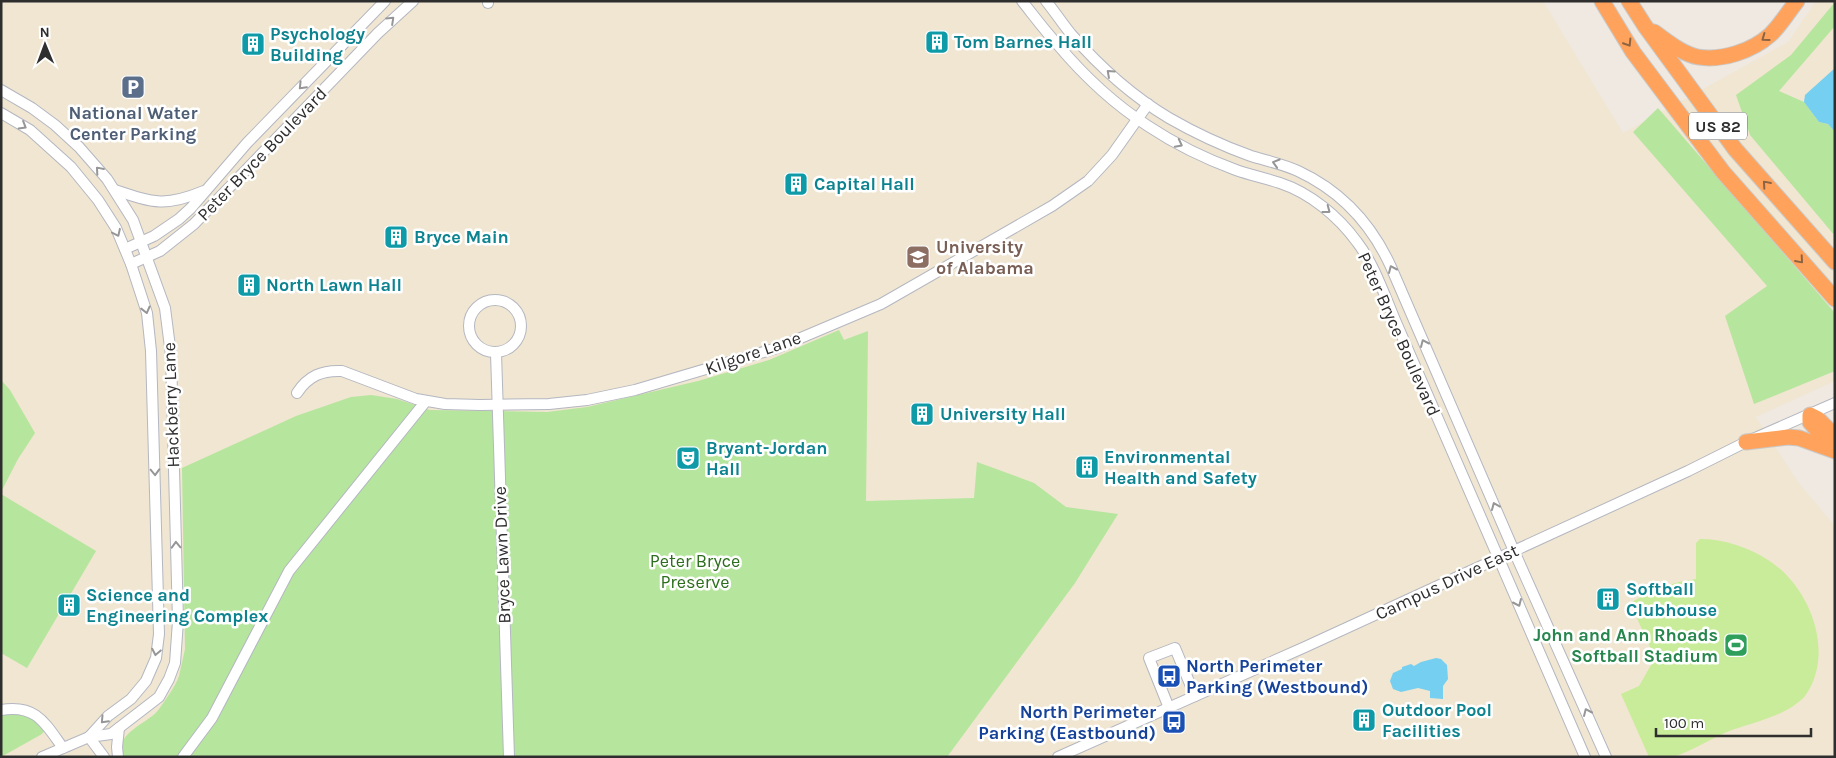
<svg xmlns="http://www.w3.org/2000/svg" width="1836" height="758" viewBox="0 0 1836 758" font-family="Karla,sans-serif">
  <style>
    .education { fill: #f0e6d1 }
    .green { fill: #b6e59e }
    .pitch { fill: #c9ec9a }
    .water { fill: #75cff0 }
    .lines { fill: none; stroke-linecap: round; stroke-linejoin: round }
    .minor-casing { stroke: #b4b7c1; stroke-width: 12 }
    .highway-casing { stroke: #c9c9c9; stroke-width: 17 }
    .minor { stroke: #fff; stroke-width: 10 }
    .highway { stroke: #ffa35c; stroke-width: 15 }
    .oneway { stroke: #969696 }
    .oneway2 { stroke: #8c6343 }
    .labels { text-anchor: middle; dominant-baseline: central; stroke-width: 5; stroke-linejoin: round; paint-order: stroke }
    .shield { fill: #fff; stroke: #6d6d6d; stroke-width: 1 }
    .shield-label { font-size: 16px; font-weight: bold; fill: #2e2e2e }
    .culture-label { font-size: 18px; font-weight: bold; fill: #0d838f; stroke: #fff; text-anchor: start }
    .service-label { font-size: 18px; font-weight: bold; fill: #4e5e75; stroke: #fff }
    .street-label { font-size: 18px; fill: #2e2e2e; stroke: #fff }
    .education-label { font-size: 18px; font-weight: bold; fill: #785e54; stroke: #fff; text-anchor: start }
    .park-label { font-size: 18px; fill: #2c6e1b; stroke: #fff }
    .leisure-label { font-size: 18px; font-weight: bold; fill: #27864d; stroke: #fff; text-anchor: end }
    .transit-label { font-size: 18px; font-weight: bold; fill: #164399; stroke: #fff; text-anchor: start }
  </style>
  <rect width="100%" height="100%" fill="#efe9e1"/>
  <!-- education -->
  <path class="education" d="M1 1H1543L1623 133 1788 42 1816 1H1835V381L1756 417 1798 482 1835 526V757H1Z"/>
  <!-- green -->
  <g class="green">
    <path d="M1835 2V26L1779 91 1804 102 1819 122 1828 124 1835 132V236L1750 135 1736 95 1791 55Z"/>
    <path d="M1658 108 1835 313V371L1754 404 1725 316 1767 286 1633 132Z"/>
    <path d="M839 330 844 340 868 331 866 501 974 498 977 462 1034 483 1066 507 1118 514 1075 583 947 757H123C112 733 150 723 159 709 166 699 175 687 179 676 181 667 183 658 185 649L182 468 296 416 351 397 371 395 397 399 430 410 547 412 587 407 698 381 769 360Z"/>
    <path d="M1 380 10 390 35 433 18 459 1 492Z"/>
    <path d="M1 494 96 551 27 668 1 653Z"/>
    <path d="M21 713C30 717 41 721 44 731L42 734 1 757V714Z"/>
  </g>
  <!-- pitch -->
  <path class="pitch" d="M1700 539C1724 539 1748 547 1768 560 1810 586 1836 653 1805 696 1786 717 1752 722 1727 732 1712 738 1685 755 1671 757 1664 758 1656 757 1649 757L1621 694 1639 686 1655 658 1630 603C1651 591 1671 582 1696 579V543Z"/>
  <!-- water -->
  <g class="water">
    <path d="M1835 68V132L1828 124 1819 122 1804 102 1805 95Z"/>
    <path d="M1436 658 1441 659 1447 665 1448 679 1443 686V699L1430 698V691L1418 688 1401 692 1393 689 1390 681 1393 673 1402 669V667L1411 664 1414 666 1421 662Z"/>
  </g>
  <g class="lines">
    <!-- minor casing -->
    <g class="minor-casing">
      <g id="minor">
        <path d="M488 1V3"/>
        <path d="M1022 1C1034 16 1045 31 1058 45 1084 76 1114 104 1148 126 1175 144 1206 159 1236 170 1250 175 1265 178 1280 183 1310 193 1338 216 1357 242 1374 264 1384 294 1395 320L1585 757"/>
        <path d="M1046 1C1055 12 1062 23 1071 34 1099 66 1132 96 1169 118 1195 133 1223 146 1251 156 1267 161 1283 164 1298 171 1341 191 1372 225 1391 267L1514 551 1606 757"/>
        <path d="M1 90 32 108 55 125 79 147 107 179 133 220 165 308 171 355 178 621 175 663 169 679 159 697 111 734 89 737 42 757"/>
        <path d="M1 113 30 130 71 167 98 200 116 228 131 264 147 313 151 351 159 634 156 658 146 681 131 699 108 716 89 737"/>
        <path d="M115 190C154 203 165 207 204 191"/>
        <path d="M125 249 154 236 179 219 191 208 247 143 385 1"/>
        <path d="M131 264 160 251 194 224 378 33 413 1"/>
        <circle cx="495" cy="326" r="26"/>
        <path d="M496 353 509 757"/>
        <path d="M297 393C308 376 322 370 342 371L416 399 445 404 480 405 549 404 587 400 635 390 777 348 881 304 1052 206 1088 181 1112 155 1148 104"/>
        <path d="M1169 708 1149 658 1175 648 1195 696"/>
        <path d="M1 710C36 704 45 723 63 748"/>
        <path d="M89 737 104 757"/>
        <path d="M118 757 117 747 119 728"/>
        <path d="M183 757 212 718 289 571 426 401"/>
        <path d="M1058 757 1305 647 1688 471 1746 442 1835 403"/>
      </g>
    </g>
    <!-- highway casing -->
    <g class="highway-casing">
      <g id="highway">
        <path d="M1602 1 1633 52 1723 172 1835 299"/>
        <path d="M1629 1 1645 26 1735 149 1835 262"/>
        <path d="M1654 32C1667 41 1682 54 1698 57 1722 61 1752 51 1770 35 1780 26 1788 12 1797 1"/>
        <path d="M1835 436 1818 419 1810 415V422L1835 450"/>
        <path d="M1746 442 1788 437 1799 438 1835 451"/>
      </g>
    </g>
    <!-- minor -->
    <use href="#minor" class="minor"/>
    <!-- highway -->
    <use href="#highway" class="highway"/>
  </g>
  <!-- one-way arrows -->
  <defs><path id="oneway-chevron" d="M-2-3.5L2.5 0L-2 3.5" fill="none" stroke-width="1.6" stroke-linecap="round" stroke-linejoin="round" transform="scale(1.25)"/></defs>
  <g class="oneway">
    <use href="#oneway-chevron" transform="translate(391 20) rotate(-43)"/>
    <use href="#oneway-chevron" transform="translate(1110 73) rotate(-138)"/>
    <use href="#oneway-chevron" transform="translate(302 86) rotate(134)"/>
    <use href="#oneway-chevron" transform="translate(23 126) rotate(31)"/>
    <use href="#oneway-chevron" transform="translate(1179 144) rotate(27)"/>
    <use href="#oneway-chevron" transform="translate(1276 163) rotate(-163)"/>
    <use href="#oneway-chevron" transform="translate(99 170) rotate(-131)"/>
    <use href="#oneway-chevron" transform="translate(1327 210) rotate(37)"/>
    <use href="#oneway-chevron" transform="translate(117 233) rotate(65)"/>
    <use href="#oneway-chevron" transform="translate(1392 269) rotate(-114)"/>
    <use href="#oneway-chevron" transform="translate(146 310) rotate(76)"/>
    <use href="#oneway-chevron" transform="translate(1424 343) rotate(-114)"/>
    <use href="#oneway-chevron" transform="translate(155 472) rotate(88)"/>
    <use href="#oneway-chevron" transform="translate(1495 506) rotate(-113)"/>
    <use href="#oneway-chevron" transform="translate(176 545) rotate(-92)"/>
    <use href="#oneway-chevron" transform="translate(1518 603) rotate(66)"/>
    <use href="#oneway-chevron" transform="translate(156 652) rotate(101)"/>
    <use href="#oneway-chevron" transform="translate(1587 712) rotate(-114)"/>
    <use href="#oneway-chevron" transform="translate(104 720) rotate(133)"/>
  </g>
  <g class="oneway2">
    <use href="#oneway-chevron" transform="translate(1765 38) rotate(144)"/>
    <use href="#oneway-chevron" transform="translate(1628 43) rotate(58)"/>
    <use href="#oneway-chevron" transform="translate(1766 184) rotate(-131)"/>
    <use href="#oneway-chevron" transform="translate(1800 260) rotate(49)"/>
  </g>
  <!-- icons -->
  <defs>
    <g id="building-square" transform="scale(1.25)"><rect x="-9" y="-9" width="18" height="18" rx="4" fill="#0f9aa8" stroke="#fff"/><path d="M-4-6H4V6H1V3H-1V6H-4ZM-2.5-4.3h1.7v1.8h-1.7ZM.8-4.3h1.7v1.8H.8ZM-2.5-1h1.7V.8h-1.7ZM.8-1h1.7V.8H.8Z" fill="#fff"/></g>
    <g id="parking-square" transform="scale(1.25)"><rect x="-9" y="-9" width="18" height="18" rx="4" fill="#5c6f8a" stroke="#fff"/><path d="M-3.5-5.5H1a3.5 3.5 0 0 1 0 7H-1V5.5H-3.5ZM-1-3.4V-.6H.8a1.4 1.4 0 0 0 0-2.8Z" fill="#fff"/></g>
    <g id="university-square" transform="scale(1.25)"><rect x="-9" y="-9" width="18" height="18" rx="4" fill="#8d6e63" stroke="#fff"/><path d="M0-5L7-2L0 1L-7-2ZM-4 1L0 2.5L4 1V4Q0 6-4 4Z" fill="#fff"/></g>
    <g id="theatre-square" transform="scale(1.25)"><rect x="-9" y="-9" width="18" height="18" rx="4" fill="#0f9aa8" stroke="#fff"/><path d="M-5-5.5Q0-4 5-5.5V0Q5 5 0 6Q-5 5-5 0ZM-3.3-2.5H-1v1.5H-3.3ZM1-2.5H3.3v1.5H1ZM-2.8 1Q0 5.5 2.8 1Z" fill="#fff"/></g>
    <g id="stadium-square" transform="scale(1.25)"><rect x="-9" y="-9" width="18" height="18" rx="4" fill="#2e9e5b" stroke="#fff"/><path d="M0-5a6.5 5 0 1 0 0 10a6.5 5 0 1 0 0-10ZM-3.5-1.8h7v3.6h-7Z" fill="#fff"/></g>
    <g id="bus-square" transform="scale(1.25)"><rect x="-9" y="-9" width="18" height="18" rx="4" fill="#1a4fb4" stroke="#fff"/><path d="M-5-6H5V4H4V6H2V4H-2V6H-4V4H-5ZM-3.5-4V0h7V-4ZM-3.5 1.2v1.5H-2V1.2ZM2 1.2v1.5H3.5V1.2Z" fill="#fff"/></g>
  </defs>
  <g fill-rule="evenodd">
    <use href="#building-square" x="937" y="42"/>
    <use href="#building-square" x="253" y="44"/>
    <use href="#parking-square" x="133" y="87"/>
    <use href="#building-square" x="796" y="184"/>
    <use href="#building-square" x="396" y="237"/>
    <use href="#university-square" x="918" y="257"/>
    <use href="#building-square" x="249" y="285"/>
    <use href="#building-square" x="922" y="414"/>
    <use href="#theatre-square" x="688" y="458"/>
    <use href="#building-square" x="1087" y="467"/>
    <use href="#building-square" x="1608" y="599"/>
    <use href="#building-square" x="69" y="605"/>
    <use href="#stadium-square" x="1736" y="645"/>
    <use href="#bus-square" x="1169" y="676"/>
    <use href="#building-square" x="1364" y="720"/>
    <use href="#bus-square" x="1174" y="722"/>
  </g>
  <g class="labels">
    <!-- shield labels -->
    <rect class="shield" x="1689" y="112.5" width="58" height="27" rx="4"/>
    <g class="shield-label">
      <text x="1718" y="126">US 82</text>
    </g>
    <!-- culture labels -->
    <g class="culture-label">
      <text x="270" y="34">Psychology<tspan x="270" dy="21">Building</tspan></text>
      <text x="954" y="42">Tom Barnes Hall</text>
      <text x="814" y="184">Capital Hall</text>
      <text x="414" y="237">Bryce Main</text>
      <text x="266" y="285">North Lawn Hall</text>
      <text x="940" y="414">University Hall</text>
      <text x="706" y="448">Bryant-Jordan<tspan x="706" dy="21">Hall</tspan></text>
      <text x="1104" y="457">Environmental<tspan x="1104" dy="21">Health and Safety</tspan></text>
      <text x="1626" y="589">Softball<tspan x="1626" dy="21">Clubhouse</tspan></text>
      <text x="86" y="595">Science and<tspan x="86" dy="21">Engineering Complex</tspan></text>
      <text x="1382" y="710">Outdoor Pool<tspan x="1382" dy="21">Facilities</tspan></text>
    </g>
    <!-- service labels -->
    <g class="service-label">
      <text x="133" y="113">National Water<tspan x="133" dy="21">Center Parking</tspan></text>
    </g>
    <!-- street labels -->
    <g class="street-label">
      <text transform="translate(262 154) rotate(-46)">Peter Bryce Boulevard</text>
      <text transform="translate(1399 334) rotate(66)">Peter Bryce Boulevard</text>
      <text transform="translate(753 353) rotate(-19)">Kilgore Lane</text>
      <text transform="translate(171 405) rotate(-92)">Hackberry Lane</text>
      <text transform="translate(502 555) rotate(-92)">Bryce Lawn Drive</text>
      <text transform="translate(1447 582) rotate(-25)">Campus Drive East</text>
    </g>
    <!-- education labels -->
    <g class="education-label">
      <text x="936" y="247">University<tspan x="936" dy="21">of Alabama</tspan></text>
    </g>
    <!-- park labels -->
    <g class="park-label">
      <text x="695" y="561">Peter Bryce<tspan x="695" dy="21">Preserve</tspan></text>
    </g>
    <!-- leisure labels -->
    <g class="leisure-label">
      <text x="1718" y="635">John and Ann Rhoads<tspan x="1718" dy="21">Softball Stadium</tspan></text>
    </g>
    <!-- transit labels -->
    <g class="transit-label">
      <text x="1186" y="666">North Perimeter<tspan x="1186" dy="21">Parking (Westbound)</tspan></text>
      <text x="1156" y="712" text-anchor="end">North Perimeter<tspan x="1156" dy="21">Parking (Eastbound)</tspan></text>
    </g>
  </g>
  <!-- border -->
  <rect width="1836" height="758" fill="none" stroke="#2e2e2e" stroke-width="5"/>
  <!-- north arrow -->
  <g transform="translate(45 45) rotate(359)" stroke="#ffffff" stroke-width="4" paint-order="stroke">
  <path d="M0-4L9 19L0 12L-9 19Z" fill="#2e2e2e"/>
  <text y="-8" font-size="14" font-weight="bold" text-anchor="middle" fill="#2e2e2e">N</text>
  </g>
  <!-- scale -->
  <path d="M1656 728v8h155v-8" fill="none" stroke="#2e2e2e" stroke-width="2.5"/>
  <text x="1664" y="728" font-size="15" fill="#2e2e2e" stroke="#ffffff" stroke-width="4" paint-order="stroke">100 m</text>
</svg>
